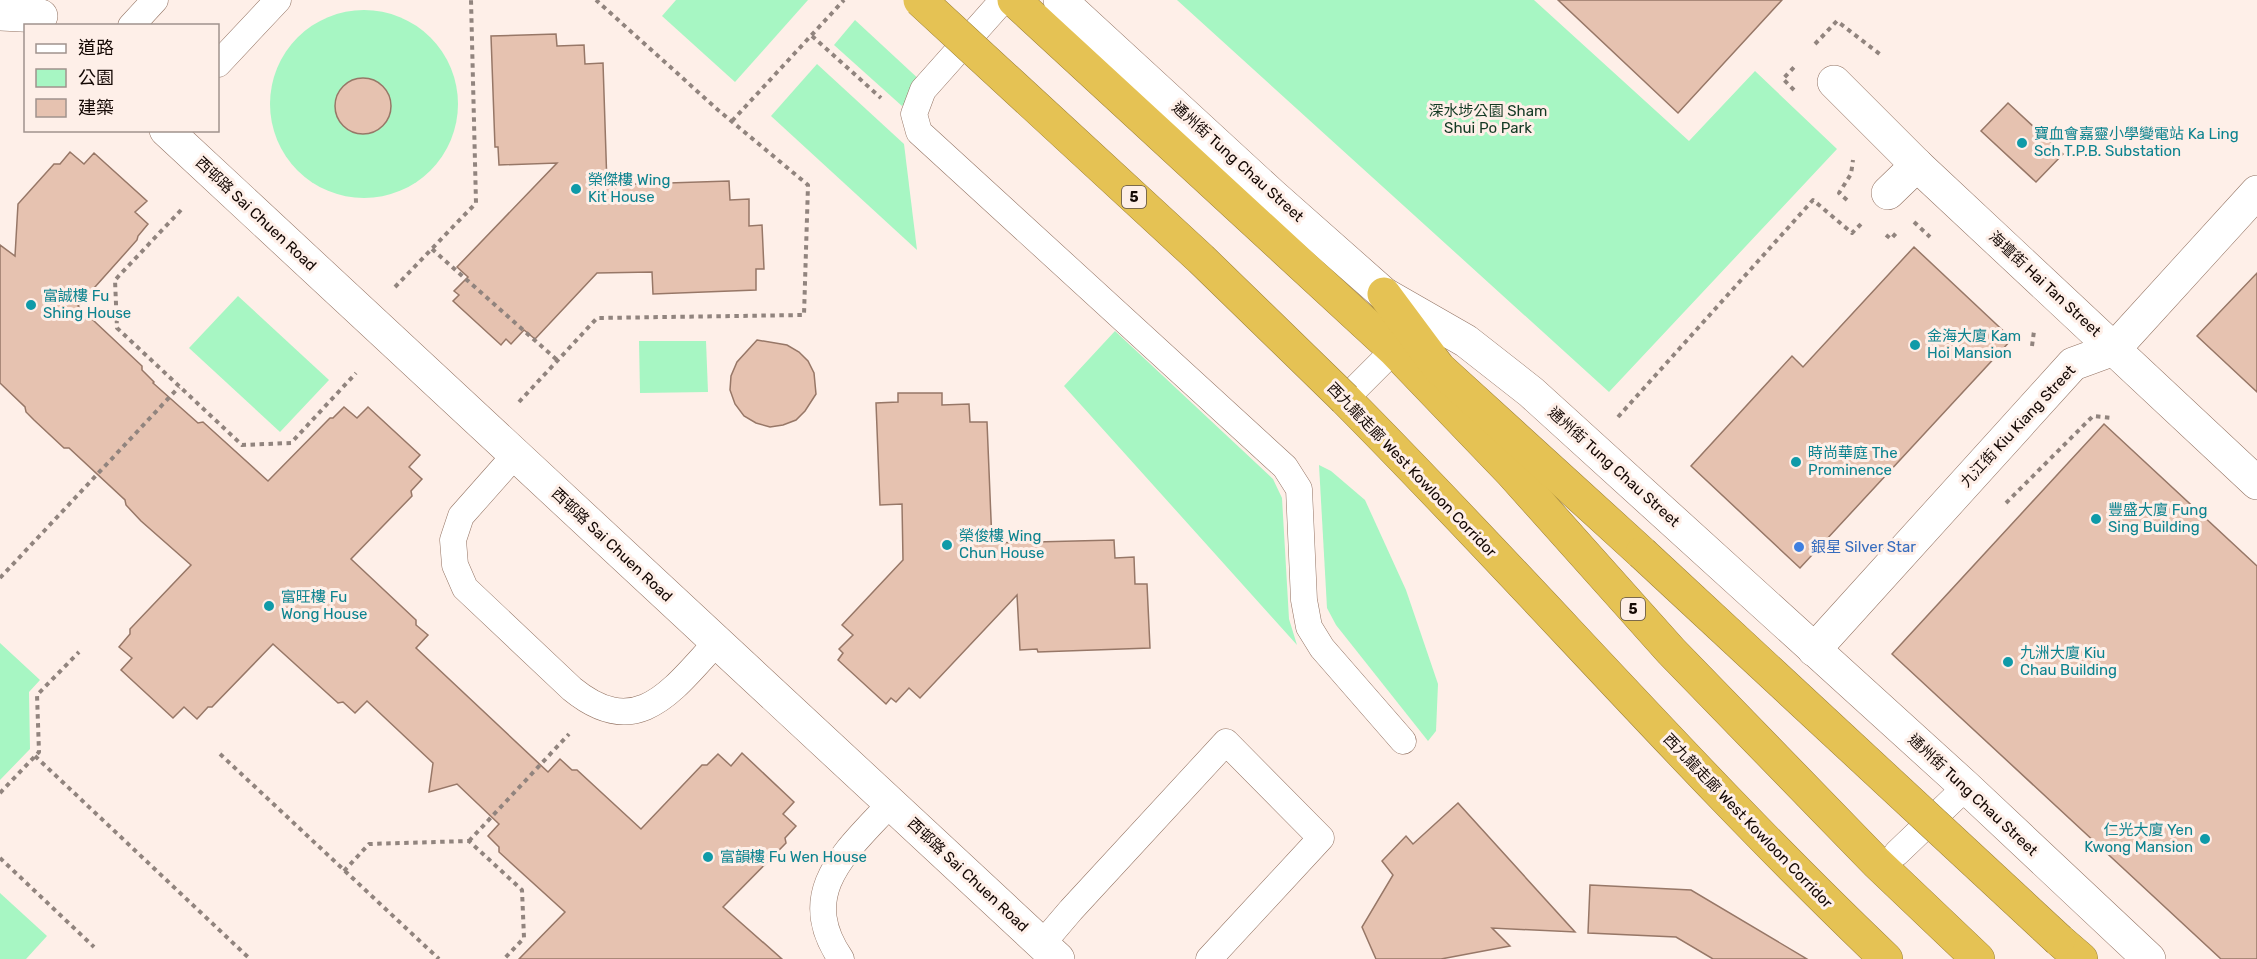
<svg xmlns="http://www.w3.org/2000/svg" width="2257" height="959" viewBox="0 0 2257 959" font-family="Rubik,'Noto Sans TC',sans-serif">
  <style>
    .green { fill: #a7f6c3 }
    .building { fill: #e6c2b0; stroke: #977767; stroke-width: 1.5 }
    .lines { fill: none; stroke-linecap: round; stroke-linejoin: round }
    .lane-casing { stroke: #937363; stroke-width: 27 }
    .street-casing { stroke: #937363; stroke-width: 34 }
    .secondary-casing { stroke: #937363; stroke-width: 34 }
    .highway-casing { stroke: #9c8138; stroke-width: 34 }
    .path { stroke: #91847e; stroke-width: 4; stroke-dasharray: 4.5 4.5; stroke-linecap: butt }
    .lane { stroke: #fff; stroke-width: 26 }
    .street { stroke: #fff; stroke-width: 33 }
    .secondary { stroke: #fff; stroke-width: 33 }
    .highway { stroke: #e5c254; stroke-width: 33 }
    .highway-bridge-casing { stroke: #9c8138; stroke-width: 34; stroke-linecap: butt }
    .highway-bridge { stroke: #e5c254; stroke-width: 33 }
    .culture-dot { fill: #0f9aa8; stroke: #feefe8; stroke-width: 2 }
    .shop-dot { fill: #3f7fe0; stroke: #feefe8; stroke-width: 2 }
    .labels { text-anchor: middle; dominant-baseline: central; stroke-width: 6; stroke-linejoin: round; paint-order: stroke }
    .shield { fill: #feefe8; stroke: #5a4d48; stroke-width: 1.5 }
    .shield-label { font-size: 14px; font-weight: bold; fill: #140804 }
    .park-label { font-size: 15px; fill: #133923; stroke: #feefe8 }
    .culture-label { font-size: 15px; fill: #0d838f; stroke: #feefe8; text-anchor: start }
    .street-label { font-size: 15px; fill: #140804; stroke: #feefe8 }
    .shop-label { font-size: 15px; fill: #366cbe; stroke: #feefe8; text-anchor: start }
  </style>
  <rect width="100%" height="100%" fill="#feefe8"/>
  <!-- green -->
  <g class="green">
    <path d="M676 0H808L735 82 662 16Z"/>
    <path d="M1177 0H1534L1689 141 1755 71 1837 149 1609 392Z"/>
    <circle cx="364" cy="104" r="94"/>
    <path d="M855 20 923 83 902 106 834 45Z"/>
    <path d="M817 64 904 144 917 250 771 116Z"/>
    <path d="M238 296 329 380 280 432 189 348Z"/>
    <path d="M1115 331 1273 479 1282 498 1289 619 1297 645 1064 386Z"/>
    <path d="M639 341H706L708 392 640 393Z"/>
    <path d="M1319 465 1331 471 1365 500 1406 590 1438 684 1436 731 1428 741 1336 625 1327 608Z"/>
    <path d="M0 643 40 680 29 692 30 749 0 780Z"/>
    <path d="M0 893 47 936 26 959H0Z"/>
  </g>
  <!-- building -->
  <g class="building">
    <path d="M1558 0H1782L1678 113Z"/>
    <path d="M556 34 557 46 584 45 585 64 603 63 607 185 729 181 730 200 749 199V226L762 225 764 269H756V290L653 294 652 272 597 273 535 339 524 330 511 344 506 339 501 345 453 301 459 295 454 291 468 277 457 267 557 163 499 165 498 147H495L491 36Z"/>
    <circle cx="363" cy="106" r="28"/>
    <path d="M2008 103 2063 154 2036 182 1981 131Z"/>
    <path d="M70 152 84 164 94 153 147 201 135 212 148 224 138 236 137 240 78 306 142 366V370L154 382 153 383 198 423 203 422 268 481 330 418H333L344 407 357 418 368 407 420 455 409 467 422 479 411 491 412 496 351 559 416 620V625L428 635 416 648 548 772 560 759 572 770H577L641 829 702 765H707L718 754 731 766 742 753 794 802 783 814 796 826 785 838 786 843 723 907 782 959H519L565 912 499 852V847L488 836 499 824 457 784 429 792 433 763 367 701 355 713 343 702 338 703 273 644 212 707H208L197 719 184 707 173 718 121 670 132 658 119 647 130 634V629L191 565 141 521 126 505 125 500 69 448H64L34 420 26 412 25 407 0 383V245L15 256 18 204 54 164H60Z"/>
    <path d="M1914 247 2012 339 1800 568 1691 466 1792 356 1803 367Z"/>
    <path d="M2257 273V392L2197 336Z"/>
    <path d="M757 340 787 345 799 352 808 361 814 373 816 394 805 411 796 420 783 425 770 427 756 423 744 416 735 404 730 390 731 376 737 362Z"/>
    <path d="M898 393H942V405L969 404 970 422H987L992 543 1114 540 1115 558 1134 557 1135 584H1147L1150 648 1038 652 1037 649 1020 650 1017 595 920 698 909 688 896 702 891 698 886 704 838 660 843 653 839 649 853 635 842 625 903 560 902 504 880 505 876 403 898 402Z"/>
    <path d="M2104 424 2257 566V959H2221L1892 654Z"/>
    <path d="M1458 803 1575 932 1492 928 1510 946 1441 959H1376L1362 927 1393 875 1382 861 1406 836 1413 844Z"/>
    <path d="M1590 885 1691 890 1807 959H1713L1676 937 1588 933Z"/>
  </g>
  <g class="lines">
    <!-- lane casing -->
    <g class="lane-casing">
      <g id="lane">
        <path d="M1003 0 923 90 914 114 919 132 1285 467 1299 489 1304 600 1309 627 1322 648 1403 741"/>
        <path d="M131 26 155 0"/>
        <path d="M218 64 278 0"/>
        <path d="M1345 399 1394 350"/>
        <path d="M515 455 461 516 453 540 455 565 465 588 572 689C638 743 673 689 717 642"/>
        <path d="M1897 853 1966 787"/>
        <path d="M1042 944 1071 910 1226 742 1321 838 1209 959"/>
        <path d="M841 959C795 892 847 851 890 804"/>
      </g>
    </g>
    <!-- street casing -->
    <g class="street-casing">
      <g id="street">
        <path d="M0 14 41 16"/>
        <path d="M1834 82 1917 165 2257 483"/>
        <path d="M166 130 1058 959"/>
        <path d="M1888 193 1917 165"/>
        <path d="M1814 650 2073 364 2114 349 2257 192"/>
      </g>
    </g>
    <!-- secondary casing -->
    <g class="secondary-casing">
      <path id="secondary" d="M1060 0 1272 195 1384 294 1466 341 1531 392 1966 787 2149 959"/>
    </g>
    <!-- highway casing -->
    <g class="highway-casing">
      <g id="highway">
        <path d="M1014 0 1394 350 1511 472 1671 651 1877 863 1978 959"/>
        <path d="M1384 294 1439 368 1642 553"/>
        <path d="M1345 399C1528 583 1698 780 1886 959"/>
        <path d="M2059 940 2081 959"/>
      </g>
    </g>
    <!-- path -->
    <g class="path">
      <path d="M812 36 881 98"/>
      <path d="M1815 44 1837 21 1881 55"/>
      <path d="M1794 90 1783 79 1796 65"/>
      <path d="M732 121 844 0"/>
      <path d="M1847 200 1839 193 1851 174 1853 160"/>
      <path d="M181 210 115 280 117 328 242 445 291 443 356 373"/>
      <path d="M1914 222 1930 237"/>
      <path d="M1886 235 1891 239 1897 232"/>
      <path d="M432 249 557 360"/>
      <path d="M395 287 476 203 471 0"/>
      <path d="M2032 346 2034 331"/>
      <path d="M519 402 597 318 804 315 808 185 718 110 596 0"/>
      <path d="M1618 417 1813 200 1852 233 1862 223"/>
      <path d="M2006 503 2093 416 2113 418"/>
      <path d="M0 578 179 387"/>
      <path d="M220 754 439 959"/>
      <path d="M35 756 250 959"/>
      <path d="M0 793 39 752 37 695 79 652"/>
      <path d="M469 841 569 734"/>
      <path d="M0 858 94 947"/>
      <path d="M344 871 369 844 469 841 522 890 524 938 504 959"/>
    </g>
    <!-- lane -->
    <use href="#lane" class="lane"/>
    <!-- street -->
    <use href="#street" class="street"/>
    <!-- secondary -->
    <use href="#secondary" class="secondary"/>
    <!-- highway -->
    <use href="#highway" class="highway"/>
    <!-- highway-bridge casing -->
    <g class="highway-bridge-casing">
      <g id="highway-bridge">
        <path d="M920 0 1201 259 1345 399"/>
        <path d="M1642 553 2059 940"/>
      </g>
    </g>
    <!-- highway-bridge -->
    <use href="#highway-bridge" class="highway-bridge"/>
  </g>
  <!-- markers -->
  <g class="culture-dot">
    <circle cx="2022" cy="143" r="6"/>
    <circle cx="576" cy="189" r="6"/>
    <circle cx="31" cy="305" r="6"/>
    <circle cx="1915" cy="345" r="6"/>
    <circle cx="1796" cy="462" r="6"/>
    <circle cx="2096" cy="519" r="6"/>
    <circle cx="947" cy="545" r="6"/>
    <circle cx="269" cy="606" r="6"/>
    <circle cx="2008" cy="662" r="6"/>
    <circle cx="2205" cy="839" r="6"/>
    <circle cx="708" cy="857" r="6"/>
  </g>
  <circle class="shop-dot" cx="1799" cy="547" r="6"/>
  <g class="labels">
    <!-- shield labels -->
    <g class="shield">
      <rect x="1122" y="186" width="24" height="22" rx="4.5"/>
      <rect x="1621" y="598" width="24" height="22" rx="4.5"/>
    </g>
    <g class="shield-label">
      <text x="1134" y="197">5</text>
      <text x="1633" y="609">5</text>
    </g>
    <!-- park labels -->
    <g class="park-label">
      <text x="1488" y="111">深水埗公園 Sham<tspan x="1488" dy="17">Shui Po Park</tspan></text>
    </g>
    <!-- culture labels -->
    <g class="culture-label">
      <text x="2034" y="134">寶血會嘉靈小學變電站 Ka Ling<tspan x="2034" dy="17">Sch T.P.B. Substation</tspan></text>
      <text x="588" y="180">榮傑樓 Wing<tspan x="588" dy="17">Kit House</tspan></text>
      <text x="43" y="296">富誠樓 Fu<tspan x="43" dy="17">Shing House</tspan></text>
      <text x="1927" y="336">金海大廈 Kam<tspan x="1927" dy="17">Hoi Mansion</tspan></text>
      <text x="1808" y="453">時尚華庭 The<tspan x="1808" dy="17">Prominence</tspan></text>
      <text x="2108" y="510">豐盛大廈 Fung<tspan x="2108" dy="17">Sing Building</tspan></text>
      <text x="959" y="536">榮俊樓 Wing<tspan x="959" dy="17">Chun House</tspan></text>
      <text x="281" y="597">富旺樓 Fu<tspan x="281" dy="17">Wong House</tspan></text>
      <text x="2020" y="653">九洲大廈 Kiu<tspan x="2020" dy="17">Chau Building</tspan></text>
      <text x="2193" y="830" text-anchor="end">仁光大廈 Yen<tspan x="2193" dy="17">Kwong Mansion</tspan></text>
      <text x="720" y="857">富韻樓 Fu Wen House</text>
    </g>
    <!-- street labels -->
    <g class="street-label">
      <text transform="translate(1238 162) rotate(42)">通州街 Tung Chau Street</text>
      <text transform="translate(256 214) rotate(43)">西邨路 Sai Chuen Road</text>
      <text transform="translate(2045 284) rotate(43)">海壇街 Hai Tan Street</text>
      <text transform="translate(2018 426) rotate(-47)">九江街 Kiu Kiang Street</text>
      <text transform="translate(1614 467) rotate(42)">通州街 Tung Chau Street</text>
      <text transform="translate(1412 470) rotate(46)">西九龍走廊 West Kowloon Corridor</text>
      <text transform="translate(612 545) rotate(43)">西邨路 Sai Chuen Road</text>
      <text transform="translate(1973 795) rotate(43)">通州街 Tung Chau Street</text>
      <text transform="translate(1748 821) rotate(46)">西九龍走廊 West Kowloon Corridor</text>
      <text transform="translate(968 875) rotate(43)">西邨路 Sai Chuen Road</text>
    </g>
    <!-- shop labels -->
    <g class="shop-label">
      <text x="1811" y="547">銀星 Silver Star</text>
    </g>
  </g>
  <!-- legend -->
  <rect x="24" y="24" width="195" height="108" fill="#feefe8" stroke="#a0938d" stroke-width="1.5"/>
  <rect x="36" y="44" width="30" height="9" fill="#ffffff" stroke="#a0938d" stroke-width="1.5"/>
  <text x="78" y="54" font-size="18" fill="#140804">道路</text>
  <rect x="36" y="69" width="30" height="18" fill="#a7f6c3" stroke="#a0938d" stroke-width="1.5"/>
  <text x="78" y="84" font-size="18" fill="#140804">公園</text>
  <rect x="36" y="99" width="30" height="18" fill="#e6c2b0" stroke="#a0938d" stroke-width="1.5"/>
  <text x="78" y="114" font-size="18" fill="#140804">建築</text>
</svg>
